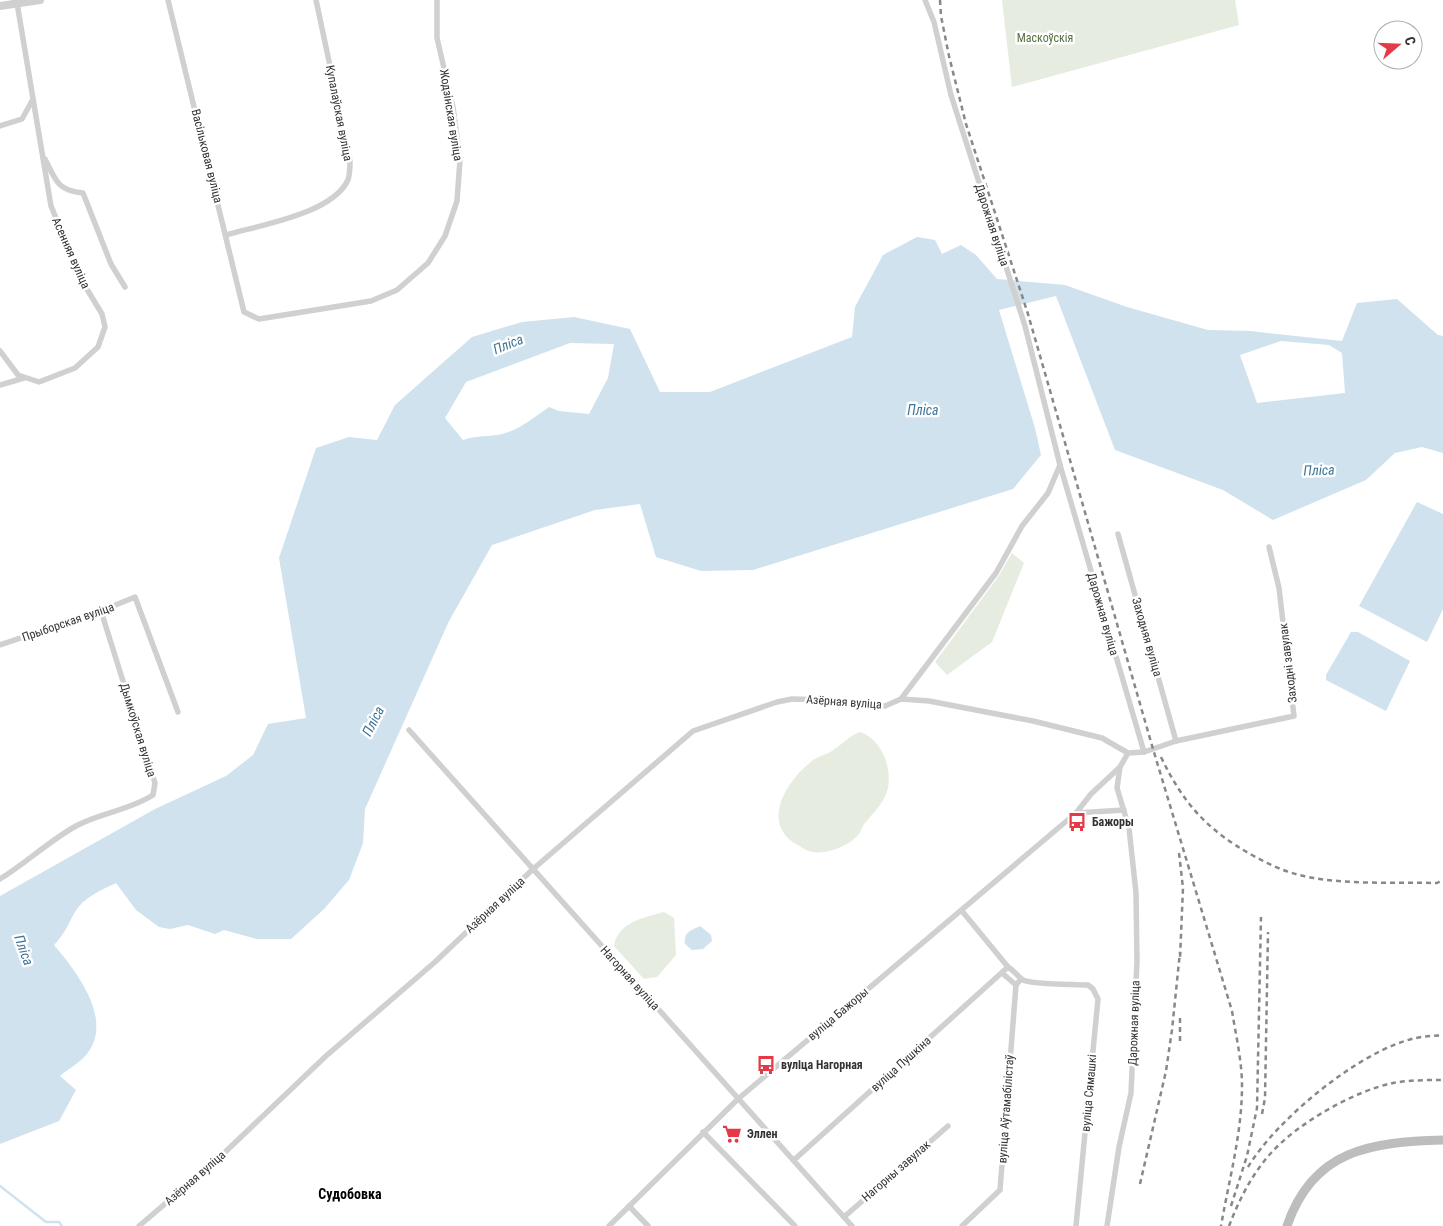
<svg xmlns="http://www.w3.org/2000/svg" width="1443" height="1226" viewBox="0 0 1443 1226" font-family="'Roboto Condensed',sans-serif">
  <style>
    .green { fill: #e6ecdf }
    .water { fill: #cfe2ee; fill-rule: evenodd }
    .lines { fill: none; stroke-linecap: round; stroke-linejoin: round }
    .stream { stroke: #cfe2ee; stroke-width: 2.5 }
    .minor { stroke: #d0d0d0; stroke-width: 5.5 }
    .tertiary { stroke: #d0d0d0; stroke-width: 8 }
    .secondary { stroke: #bdbdbd; stroke-width: 9 }
    .rail { stroke: #888; stroke-width: 2.5; stroke-dasharray: 5 4; stroke-linecap: butt }
    .labels { text-anchor: middle; dominant-baseline: central; stroke-width: 5; stroke-linejoin: round; paint-order: stroke }
    .park-label { font-size: 12px; fill: #56703f; stroke: #fff }
    .street-label { font-size: 12px; fill: #333; stroke: #fff }
    .poi-label { font-size: 12px; font-weight: bold; fill: #333; stroke: #fff; text-anchor: start }
    .water-label { font-size: 14px; font-style: italic; fill: #3f7597; stroke: #fff }
    .neighbourhood-label { font-size: 14px; font-weight: bold; fill: #000; stroke: #fff }
  </style>
  <rect width="100%" height="100%" fill="#fff"/>
  <!-- green -->
  <g class="green">
    <path d="M1002 0H1235L1239 25 1012 87Z"/>
    <path d="M1012 553 1024 563 992 642 947 675 935 662 998 577Z"/>
    <path d="M860 732C881 739 892 766 888 788 885 802 874 812 865 823 862 826 861 832 858 835 848 847 823 856 809 851 805 850 800 846 796 844 760 823 787 780 812 761 818 756 826 755 832 751 843 744 848 736 860 732Z"/>
    <path d="M664 912 674 918 676 955 657 977 644 979 614 946C618 922 643 918 664 912Z"/>
  </g>
  <!-- water -->
  <g class="water">
    <path d="M917 237 935 240 942 254 961 245 976 255 997 279 1065 285 1127 307 1208 330 1250 331 1342 341 1357 303 1397 299 1438 335 1443 336V453L1422 447 1395 453 1366 480 1273 520 1223 490 1115 450 1056 296 999 310 1035 428 1041 455 1013 489 753 570 701 571 656 557 640 504 595 510 492 545 449 621 365 809 363 843 349 880 324 909 291 939H257L224 930 215 934 188 925 170 929 159 927 136 910 116 883C101 890 83 898 75 912 67 926 66 932 54 945 76 971 112 1017 89 1051 83 1061 68 1069 60 1076L76 1090 59 1121 0 1144V896L155 809 226 776 253 755 268 724 306 718 279 558 316 448 349 437 377 440 395 405 472 337 522 322 574 317 630 329 660 392H710L852 337 855 307 883 255ZM1281 341 1329 345 1342 353 1345 393 1257 403 1240 355ZM570 343 614 344 608 378 589 414 559 411 549 407C534 417 520 430 502 434 489 437 476 435 463 440L445 418 466 382Z"/>
    <path d="M1417 502 1443 514V609L1427 642 1359 606Z"/>
    <path d="M1351 632H1358L1410 661 1386 711 1326 680V675Z"/>
    <path d="M700 926 711 935 712 941 703 949 692 950 685 944C684 932 690 931 700 926Z"/>
  </g>
  <g class="lines">
    <!-- stream -->
    <path class="stream" d="M0 1186 46 1222H59L62 1226"/>
    <!-- minor -->
    <g class="minor">
      <path d="M168 0 244 312 259 319 371 301 397 290 428 263 445 236 457 201 460 160 453 107 437 38V0"/>
      <path d="M925 0 934 22 951 95 1025 326 1060 465 1144 752 1128 753 1120 767 1117 788 1129 828 1136 893 1137 961 1131 1093 1119 1147 1107 1226"/>
      <path d="M0 126 22 119 32 101"/>
      <path d="M45 159C56 181 57 190 83 193L111 264 125 287"/>
      <path d="M226 235C260 225 332 214 348 180 350 174 350 166 350 160L316 0"/>
      <path d="M0 351 18 375 39 382 75 368 98 347 105 327 102 314 82 281 51 206 17 3"/>
      <path d="M0 385 24 378"/>
      <path d="M1118 534 1176 741"/>
      <path d="M0 645 101 611 135 597 178 712"/>
      <path d="M901 699 996 573 1022 526 1048 493 1060 465"/>
      <path d="M409 730 852 1226"/>
      <path d="M1144 752 1176 741 1294 716 1279 588 1269 547"/>
      <path d="M1076 813 1124 810"/>
      <path d="M0 879C26 863 49 841 76 826 100 813 130 810 153 795L155 783 101 611"/>
      <path d="M962 911 1008 967C1015 971 1017 976 1023 980 1034 985 1073 984 1088 985L1093 989 1098 999 1076 1226"/>
      <path d="M1002 973 1016 985"/>
      <path d="M703 1132 795 1226"/>
      <path d="M794 1160 1008 967"/>
      <path d="M629 1206 648 1226"/>
      <path d="M844 1217 948 1126"/>
      <path d="M139 1226 221 1156 326 1056 435 962 532 870 693 731 777 702 792 699 832 700 863 706H885L901 699 929 701 1033 721 1102 738 1128 753"/>
      <path d="M609 1226 738 1099 1076 813 1091 794 1120 767"/>
      <path d="M962 1226 1000 1190 1016 985 1021 979"/>
    </g>
    <!-- tertiary -->
    <path class="tertiary" d="M0 6 40 0"/>
    <!-- secondary -->
    <path class="secondary" d="M1287 1226C1313 1149 1372 1142 1443 1140"/>
    <!-- rail -->
    <g class="rail">
      <path d="M940 0 941 16 949 56 966 124 1028 314 1153 749 1232 1011C1236 1036 1242 1061 1242 1086 1242 1133 1229 1180 1221 1226"/>
      <path d="M1161 757C1183 803 1207 830 1252 855 1270 865 1287 873 1308 877 1350 885 1394 882 1437 883L1443 880"/>
      <path d="M1179 853 1183 888 1180 958"/>
      <path d="M1180 1041V1018"/>
      <path d="M1262 1114 1265 1098 1268 932"/>
      <path d="M1248 1167C1277 1119 1360 1050 1416 1038 1425 1036 1434 1036 1443 1035"/>
      <path d="M1140 1184 1166 1071 1172 1030 1180 952"/>
      <path d="M1231 1206 1247 1156 1257 1108 1261 917"/>
      <path d="M1229 1226C1239 1200 1252 1174 1271 1153 1298 1123 1354 1091 1393 1083 1409 1080 1427 1080 1443 1080"/>
    </g>
  </g>
  <!-- icons -->
  <defs>
    <g id="bus-bare" transform="scale(1.5)"><path d="M-5-6H5V4H4V6H2V4H-2V6H-4V4H-5ZM-3.5-4V0h7V-4ZM-3.5 1.2v1.5H-2V1.2ZM2 1.2v1.5H3.5V1.2Z" fill="#e63946" stroke="#fff" stroke-width="2.5" paint-order="stroke"/></g>
    <g id="supermarket-bare" transform="scale(1.5)"><path d="M-6-5.5h2.5l.6 2H6L4.5 2H-2.5L-4.4-4H-6ZM-1.5 3.2a1.3 1.3 0 1 0 .1 0ZM3 3.2a1.3 1.3 0 1 0 .1 0Z" fill="#e63946" stroke="#fff" stroke-width="2.5" paint-order="stroke"/></g>
  </defs>
  <g fill-rule="evenodd">
    <use href="#bus-bare" x="1077" y="822"/>
    <use href="#bus-bare" x="766" y="1065"/>
    <use href="#supermarket-bare" x="732" y="1134"/>
  </g>
  <g class="labels">
    <!-- park labels -->
    <g class="park-label">
      <text x="1045" y="38">Маскоўскія</text>
    </g>
    <!-- street labels -->
    <g class="street-label">
      <text transform="translate(339 113) rotate(79)">Купалаўская вуліца</text>
      <text transform="translate(451 115) rotate(81)">Жодзінская вуліца</text>
      <text transform="translate(207 156) rotate(76)">Васільковая вуліца</text>
      <text transform="translate(992 225) rotate(72)">Дарожная вуліца</text>
      <text transform="translate(71 253) rotate(66)">Асенняя вуліца</text>
      <text transform="translate(1103 614) rotate(74)">Дарожная вуліца</text>
      <text transform="translate(68 622) rotate(-19)">Прыборская вуліца</text>
      <text transform="translate(1147 637) rotate(74)">Заходняя вуліца</text>
      <text transform="translate(1288 663) rotate(-97)">Заходні завулак</text>
      <text transform="translate(844 702) rotate(4)">Азёрная вуліца</text>
      <text transform="translate(138 730) rotate(73)">Дымкоўская вуліца</text>
      <text transform="translate(495 905) rotate(-43)">Азёрная вуліца</text>
      <text transform="translate(630 978) rotate(48)">Нагорная вуліца</text>
      <text transform="translate(838 1014) rotate(-40)">вуліца Бажоры</text>
      <text transform="translate(1134 1023) rotate(-88)">Дарожная вуліца</text>
      <text transform="translate(901 1064) rotate(-42)">вуліца Пушкіна</text>
      <text transform="translate(1089 1093) rotate(-85)">вуліца Сямашкі</text>
      <text transform="translate(1006 1109) rotate(-86)">вуліца Аўтамабілістаў</text>
      <text transform="translate(896 1171) rotate(-41)">Нагорны завулак</text>
      <text transform="translate(195 1178) rotate(-41)">Азёрная вуліца</text>
    </g>
    <!-- poi labels -->
    <g class="poi-label">
      <text x="1092" y="822">Бажоры</text>
      <text x="781" y="1065">вуліца Нагорная</text>
      <text x="747" y="1134">Эллен</text>
    </g>
    <!-- water labels -->
    <g class="water-label">
      <text transform="translate(508 344) rotate(-22)">Пліса</text>
      <text x="923" y="410">Пліса</text>
      <text transform="translate(1319 470) rotate(-2)">Пліса</text>
      <text transform="translate(373 721) rotate(-63)">Пліса</text>
      <text transform="translate(24 950) rotate(70)">Пліса</text>
    </g>
    <!-- neighbourhood labels -->
    <g class="neighbourhood-label">
      <text x="350" y="1194">Судобовка</text>
    </g>
  </g>
  <!-- north arrow -->
  <g transform="translate(1398 45) rotate(71)"><circle r="24" fill="#ffffff" stroke="#adadad"/>
  <path d="M0-4L9 19L0 12L-9 19Z" fill="#e63946"/>
  <text y="-8" font-size="14" font-weight="bold" text-anchor="middle" fill="#333333">С</text>
  </g>
</svg>
